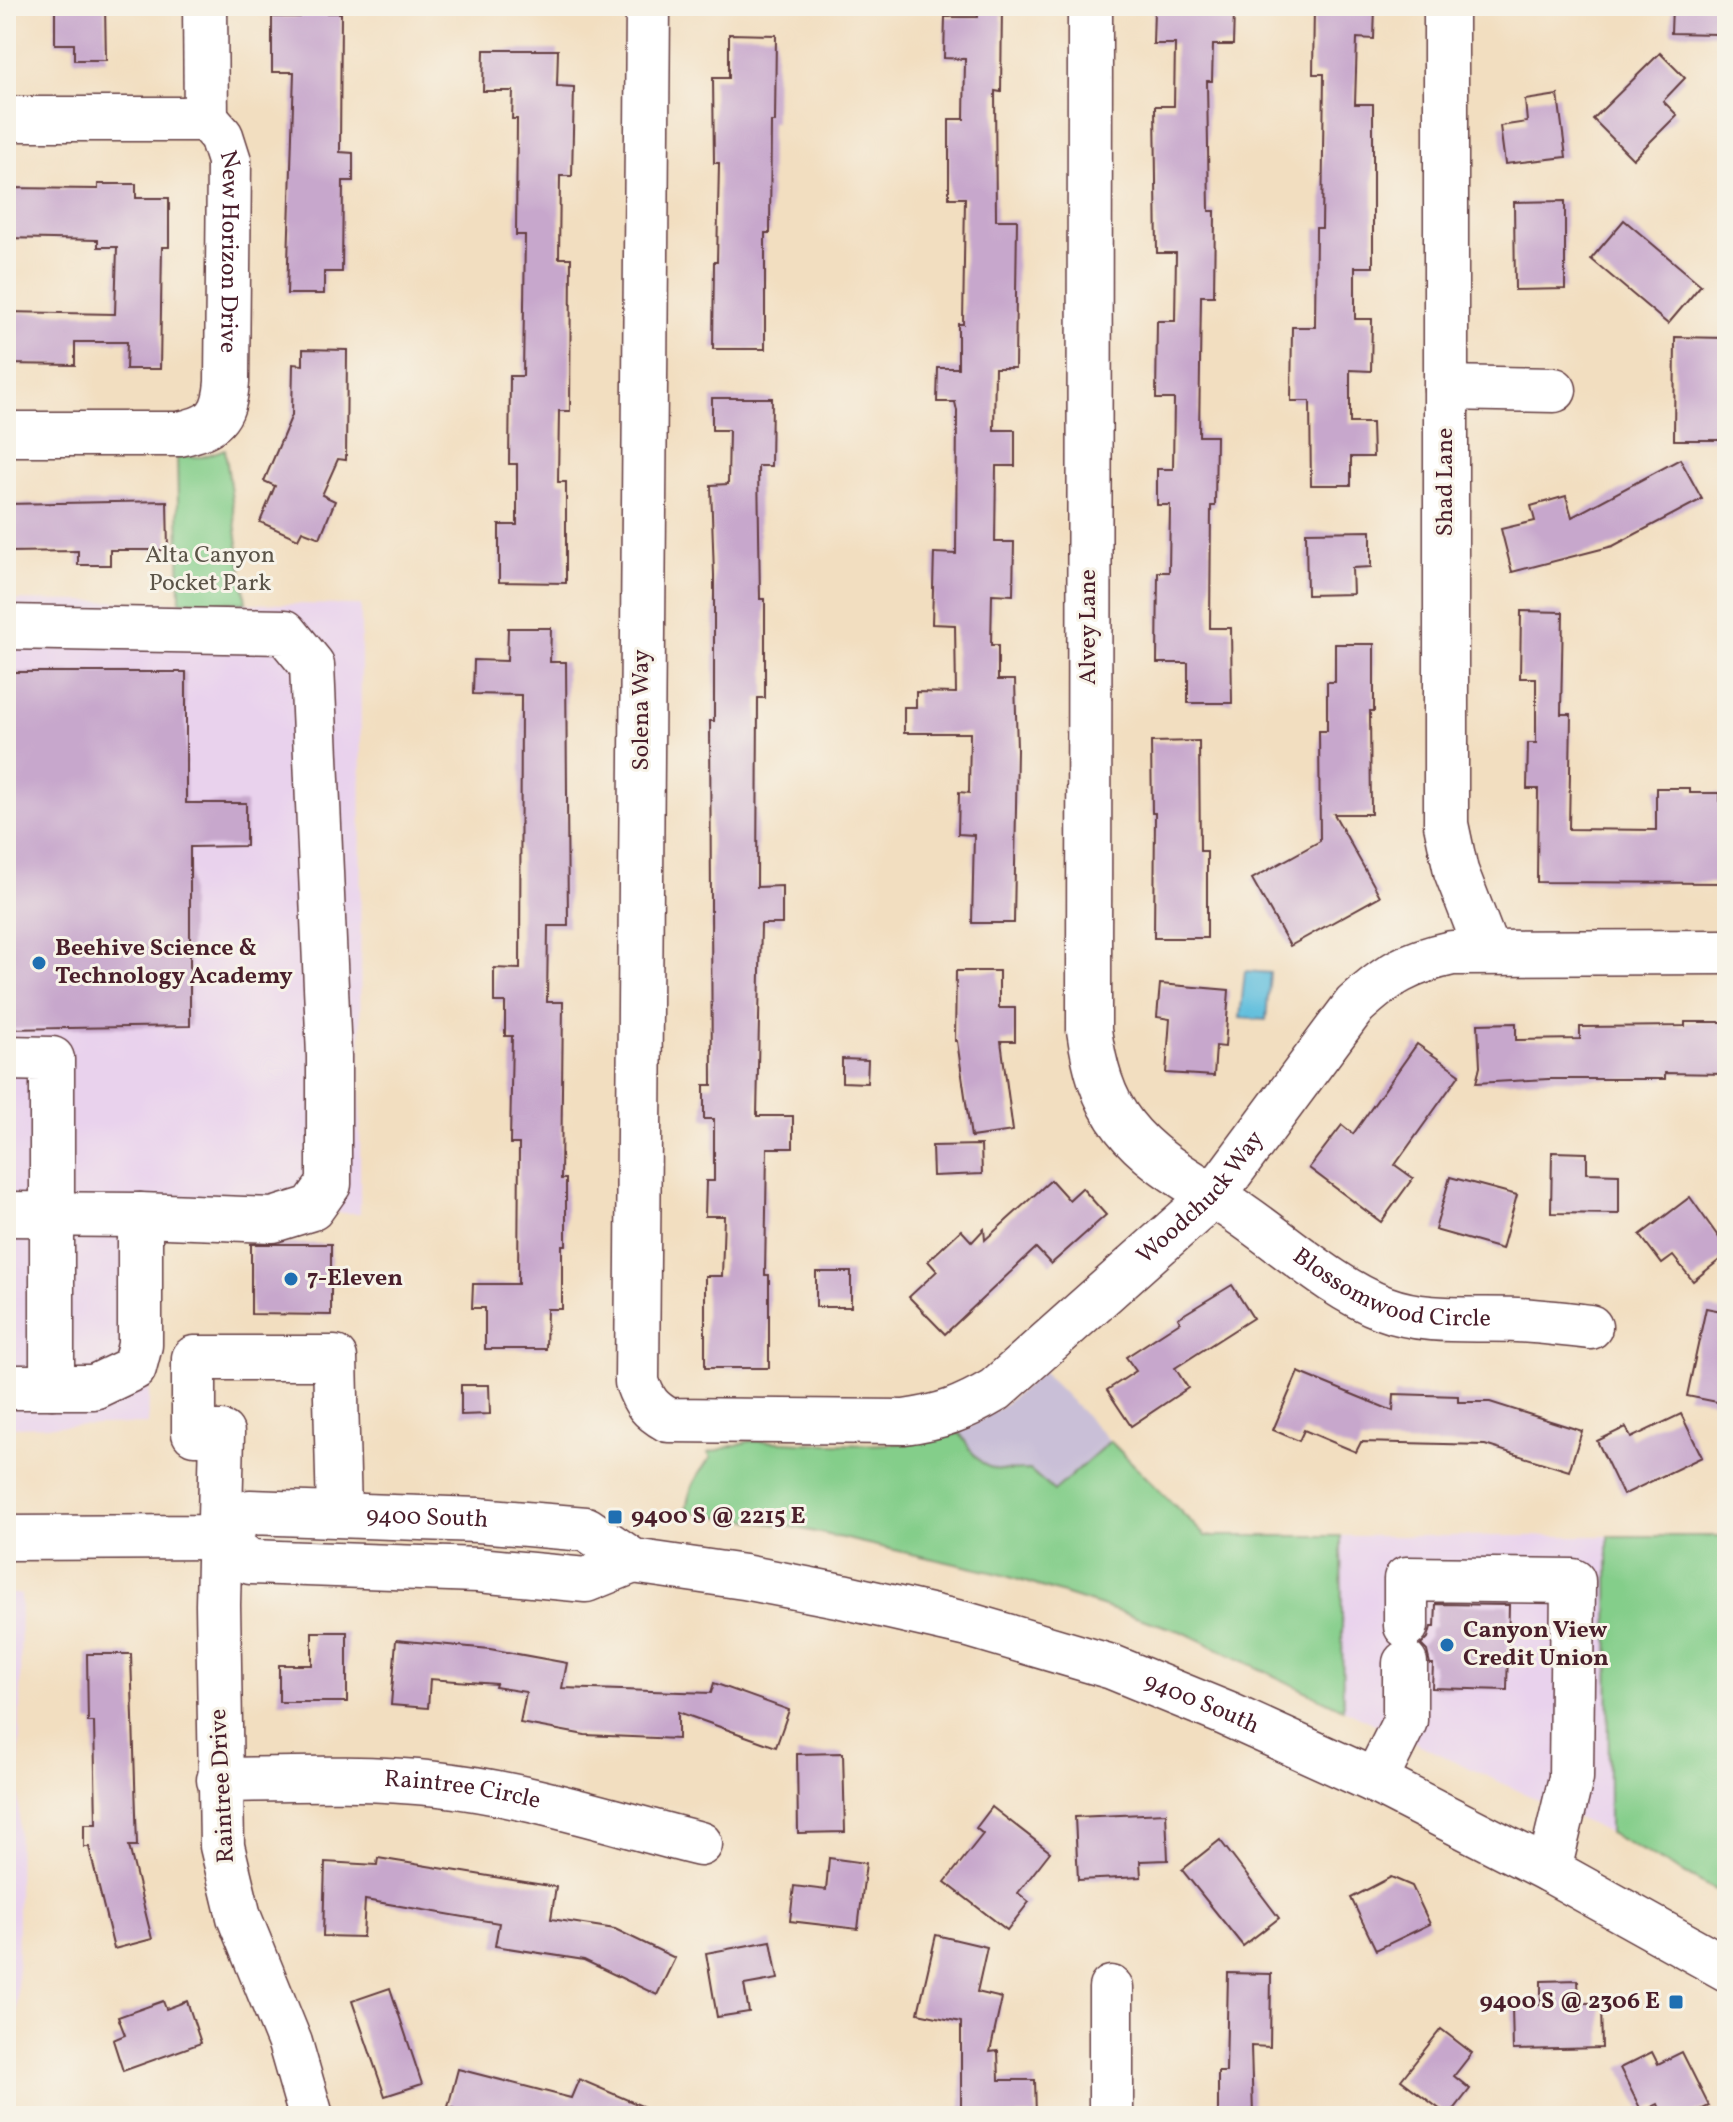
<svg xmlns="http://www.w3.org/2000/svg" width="1733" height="2122" viewBox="0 0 1733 2122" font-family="Vollkorn,serif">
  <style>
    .built { fill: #e9d2ed }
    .industrial { fill: #c9bfd7 }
    .green { fill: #84ce8a; stroke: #67765a; stroke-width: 2 }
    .water { fill: #5fbedd; stroke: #546e84; stroke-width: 2 }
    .building { fill: #c7a7cc }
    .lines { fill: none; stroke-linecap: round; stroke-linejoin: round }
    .minor-casing { stroke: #633c41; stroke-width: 47 }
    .major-casing { stroke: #633c41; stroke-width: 47 }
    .minor { stroke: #fff; stroke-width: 44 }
    .major { stroke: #fff; stroke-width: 44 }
    .poi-dot { fill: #1f6fb2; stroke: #f7f3e8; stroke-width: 3 }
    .labels { text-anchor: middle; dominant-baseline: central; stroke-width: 6; stroke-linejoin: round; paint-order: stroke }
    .street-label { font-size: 24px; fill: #4a1f2b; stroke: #f7f3e8 }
    .park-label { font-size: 24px; fill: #5b5448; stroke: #f7f3e8 }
    .poi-label { font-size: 24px; font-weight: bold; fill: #4a1f2b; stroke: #f7f3e8; text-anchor: start }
  </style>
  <rect width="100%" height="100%" fill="#f7f3e8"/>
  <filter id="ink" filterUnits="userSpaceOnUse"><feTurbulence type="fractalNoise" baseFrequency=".0125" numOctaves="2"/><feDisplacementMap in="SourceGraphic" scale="16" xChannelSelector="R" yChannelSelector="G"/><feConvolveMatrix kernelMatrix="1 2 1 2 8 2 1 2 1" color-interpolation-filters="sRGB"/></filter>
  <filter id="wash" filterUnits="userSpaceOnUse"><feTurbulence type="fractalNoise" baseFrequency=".006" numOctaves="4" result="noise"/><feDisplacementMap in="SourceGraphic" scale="32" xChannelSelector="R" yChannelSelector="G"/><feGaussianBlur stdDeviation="1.8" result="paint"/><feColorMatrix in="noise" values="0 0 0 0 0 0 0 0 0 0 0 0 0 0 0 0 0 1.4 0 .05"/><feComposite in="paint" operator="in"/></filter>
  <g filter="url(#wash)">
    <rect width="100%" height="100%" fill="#f2dec0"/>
    <!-- built -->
    <g class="built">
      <path d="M6 600 361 605 360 1213 156 1211 148 1424 6 1427Z"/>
      <path d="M1341 1536H1608L1609 1833 1343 1709Z"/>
      <path d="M6 1594H21L17 2020H6Z"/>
    </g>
    <!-- industrial -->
    <path class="industrial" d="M1043 1372 1110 1441 1054 1492 1030 1470 1007 1471 984 1467 972 1454 960 1433 1000 1408Z"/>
    <!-- green -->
    <g class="green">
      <path d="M225 449 246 603 180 601 177 456 202 457Z"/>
      <path d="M960 1433C982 1470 987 1472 1030 1470L1054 1491 1110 1441 1205 1536H1341L1343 1709 1183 1632 1000 1574 793 1527 686 1512C688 1490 697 1474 711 1458L708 1453 750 1441C816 1442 898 1452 960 1433Z"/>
      <path d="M1608 1536H1727V1896L1609 1833Z"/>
    </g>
    <!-- water -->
    <path class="water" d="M1245 971 1270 973 1266 1020 1240 1018Z"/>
    <g id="blocks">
      <!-- building -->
      <g class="building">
        <path d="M55 6H105L106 60H74V44H55Z"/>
        <path d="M978 6H1002L1001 92 995 91 996 220H1017L1015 368H995L994 430H1015V466H996L995 542H1014L1013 595 992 594 991 645H998V680H1015L1017 749 1014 923H972L974 835 958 834 959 792 969 793 970 733H904V707H916V692L956 693 955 625 932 624 934 553 956 554 957 411 955 402H937L938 368H958V324H963L965 198H949V119H964L965 59 944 58 945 17H978Z"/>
        <path d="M1314 6H1375L1374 39 1357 38 1355 104H1373V267H1355V319H1372L1371 371 1350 370V423H1372L1373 457H1351V485H1311L1310 401H1291L1292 327H1315L1316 228H1322L1324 74H1313Z"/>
        <path d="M1672 6H1718L1717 34 1671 33Z"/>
        <path d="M1154 9 1234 10 1233 45H1213L1212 81H1207L1209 211H1215L1214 296H1201L1199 436H1216L1215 506H1211L1210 628H1231L1232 703H1188V663H1157L1158 572H1169L1170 505H1157V469H1173L1174 399H1156L1157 321H1175L1176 253H1157L1155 106H1174L1175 44H1153Z"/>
        <path d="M300 13H341L340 152 353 153V181H343L342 272H324V294H287L294 72H272V17H300Z"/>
        <path d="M729 34 776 35 775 122H771L770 233H765V349H713L714 262H717L719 163H714L713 78H729Z"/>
        <path d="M484 50H558L557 86 574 87 572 176H560L559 258H571L570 411H559L558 482H566V583L499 582V525H517V464H509L510 376H523L525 235H516L517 119H512L513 91H483Z"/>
        <path d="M1660 53 1685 78 1663 101 1677 115 1633 159 1593 119Z"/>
        <path d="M1558 95 1566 157 1505 164 1500 126 1527 122 1525 100Z"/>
        <path d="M98 184H136V198H169V247H162L160 369H126L127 342H75V365L6 364V312L115 314 117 247H98V240L6 238V188L98 189Z"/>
        <path d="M1565 201V289L1515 290 1514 202Z"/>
        <path d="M1624 220 1701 285 1668 324 1591 259Z"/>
        <path d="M1675 337 1726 338 1725 440H1674Z"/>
        <path d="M303 349 347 350 346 460 338 459 322 495 335 501 320 538 302 531 298 539 260 522 275 486 264 481 292 415 293 364 303 365Z"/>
        <path d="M712 398H772L771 466H758L760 599H765V698H758L757 887 782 886V924H761L757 1116H793V1148H767L765 1275H769V1368H705V1276H722L724 1216H705L706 1181H714V1119H704V1085H712L710 721H714V575L711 485 728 484 729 430H712Z"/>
        <path d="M1680 459 1702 499 1613 546 1512 572 1501 529 1535 521 1531 506 1566 496 1572 517Z"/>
        <path d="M167 501 168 550H110V565H78V551L6 552V504Z"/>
        <path d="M1371 531V567L1352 568 1353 594 1307 595 1306 532Z"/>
        <path d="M1521 611 1563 612 1561 714H1571L1569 829 1656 830V788H1690V793H1719V801H1727V883L1537 882 1538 789H1527L1528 743H1536V678H1520Z"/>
        <path d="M508 628H551L550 662H566L568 926H548L547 1002H563L561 1179H566V1245H562V1309H547L546 1349H485V1308H472L473 1284H518L519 1144H510L512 1036H505V1002H494V968L520 969 521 695 473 694 474 660 507 661Z"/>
        <path d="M1335 644H1374V711H1370L1371 814H1334L1380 896 1290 946 1252 879 1320 841 1319 731H1327V682H1335Z"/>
        <path d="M6 672H186V803H246V846L190 847V1026L6 1029Z"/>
        <path d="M1199 741 1200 851H1207V938H1154L1155 813H1152L1151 742Z"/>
        <path d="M956 971H999V1008H1015V1041H1001L1013 1131 971 1137 957 1041H955Z"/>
        <path d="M1160 984 1229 990 1225 1047 1216 1046 1214 1076 1166 1073 1170 1019 1157 1017Z"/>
        <path d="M1685 1022H1727V1074L1665 1073V1079H1549L1476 1083 1480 1067 1478 1024 1516 1023V1040L1580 1039V1027L1685 1026Z"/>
        <path d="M1417 1044 1460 1074 1395 1165 1413 1178 1381 1222 1309 1168 1342 1125 1353 1134Z"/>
        <path d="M842 1059 868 1060 867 1083 842 1082Z"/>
        <path d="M981 1145 982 1174 933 1176 932 1146Z"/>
        <path d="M1552 1152 1587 1153V1173L1619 1174V1214L1551 1213Z"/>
        <path d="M1450 1177 1517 1195 1502 1249 1435 1230Z"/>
        <path d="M1051 1180 1069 1200 1082 1188 1106 1215 1051 1264 1036 1248 945 1334 909 1297 937 1271 928 1261 961 1230 972 1242 984 1229 985 1240Z"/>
        <path d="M1690 1197 1727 1249V1254L1693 1281 1673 1256 1662 1264 1640 1235Z"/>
        <path d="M251 1244H331V1315L251 1314Z"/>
        <rect x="816" y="1272" width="35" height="35"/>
        <path d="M1232 1285 1253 1318 1175 1368 1188 1388 1131 1426 1107 1390 1136 1371 1126 1357 1180 1322 1178 1318Z"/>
        <path d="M1706 1308 1727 1312V1404L1687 1396Z"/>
        <path d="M1298 1372 1393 1411 1394 1394 1458 1396V1402H1490L1582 1431 1569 1471 1485 1445 1361 1442 1356 1452 1304 1430 1299 1441 1273 1430Z"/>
        <path d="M461 1385H489L490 1414 461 1415Z"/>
        <path d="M1681 1414 1702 1457 1623 1495 1597 1441 1626 1427 1631 1438Z"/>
        <path d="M1436 1604 1509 1605 1507 1690 1432 1688 1433 1664H1430L1427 1651 1421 1645 1428 1638 1431 1627H1435Z"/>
        <path d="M312 1632H347V1702H279V1665H312Z"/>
        <path d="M396 1640 490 1649 567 1663 562 1688 711 1693 714 1683 789 1710 776 1747 678 1712V1739L585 1735 520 1723 526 1692 495 1687 496 1684 430 1679 428 1708 391 1705Z"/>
        <path d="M87 1654H131L137 1846H129L152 1939 114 1949 89 1847H84V1824H96L94 1722H88Z"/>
        <path d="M843 1753 845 1832 798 1833 797 1754Z"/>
        <path d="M992 1807 1050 1852 1018 1893 1029 1902 1007 1930 945 1882 983 1834 976 1828Z"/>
        <path d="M1166 1813 1168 1860 1140 1861 1141 1877 1078 1880 1075 1817Z"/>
        <path d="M1220 1840 1279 1918 1243 1946 1182 1870Z"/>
        <path d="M378 1858 556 1887 551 1919 615 1929 675 1958 657 1995 584 1960 495 1946 499 1923 365 1900 363 1937 323 1936 325 1862 377 1865Z"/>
        <path d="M829 1858 866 1863 858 1929 790 1921 794 1886 826 1890Z"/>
        <path d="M1391 1877 1412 1886 1430 1924 1376 1950 1351 1898Z"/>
        <path d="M936 1935 987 1947 977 1992 1002 1998 990 2052 998 2051 999 2080H1035L1036 2116H961V2022L918 2013Z"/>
        <path d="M771 1941 778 1979 744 1985 749 2012 717 2017 706 1953Z"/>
        <path d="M1228 1973 1271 1974 1270 2047 1251 2046 1253 2116H1218V2072H1226Z"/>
        <path d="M1578 1980 1579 2003H1601L1602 2048 1513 2050 1512 2006 1541 2005V1981Z"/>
        <path d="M390 1988 422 2084 385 2096 352 2001Z"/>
        <path d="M163 2001 166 2009 187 2001 201 2043 123 2071 113 2040 125 2035 118 2017Z"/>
        <path d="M1441 2029 1472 2053 1454 2076 1470 2089 1449 2116 1401 2080Z"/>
        <path d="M1652 2052 1658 2064 1682 2052 1709 2106 1688 2116H1663L1658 2104 1642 2112 1620 2068Z"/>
        <path d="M458 2069 571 2098 579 2079 665 2116H480L448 2107Z"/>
      </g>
    </g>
  </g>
  <g filter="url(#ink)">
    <use href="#blocks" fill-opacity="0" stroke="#633c41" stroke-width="2"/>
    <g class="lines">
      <!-- minor casing -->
      <g class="minor-casing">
        <g id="minor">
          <path d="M205 6 206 119"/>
          <path id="s1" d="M648 6 637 1382C644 1402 650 1410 668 1420L904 1422C941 1417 963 1409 995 1390L1214 1195 1355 1005C1389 974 1407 963 1452 953L1727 952"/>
          <path id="s2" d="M1090 6 1089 1030C1094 1065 1102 1098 1124 1126 1155 1166 1201 1186 1241 1214 1285 1244 1334 1289 1384 1308 1426 1324 1472 1318 1517 1320 1541 1321 1565 1324 1590 1327"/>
          <path d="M1446 6V824L1456 871 1487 951"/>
          <path id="s3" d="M6 119H206L221 136 229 161 227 382C224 418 214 426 179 434H6"/>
          <path d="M1446 388 1554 390"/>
          <path d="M6 627 285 632 312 665 329 1056V1184L312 1208 273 1220 140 1215 6 1214"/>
          <path d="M6 1058 52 1059V1387"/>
          <path d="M6 1387H94L134 1368 140 1345V1215"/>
          <path d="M1406 1626V1579L1573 1581 1571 1778 1549 1870"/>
          <path id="s4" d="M219 1780C292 1779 366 1776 438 1784 525 1793 615 1823 700 1844"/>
          <path d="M1375 1781 1405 1721V1663"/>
          <path d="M311 2116 290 2043 239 1917 222 1846 218 1605 222 1433H194V1358H335L339 1514"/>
          <path d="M1111 2116V1988"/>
        </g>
      </g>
      <!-- major casing -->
      <g class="major-casing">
        <g id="major">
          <path d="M218 1537 250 1562 478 1570 586 1580 633 1561"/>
          <path id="s5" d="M6 1538 218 1537 250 1512 478 1520 586 1529 633 1561 744 1577 842 1596 969 1625 1112 1667 1227 1714 1375 1781 1549 1870 1727 1969"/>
        </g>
      </g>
      <!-- minor -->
      <use href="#minor" class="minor"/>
      <!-- major -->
      <use href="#major" class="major"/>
    </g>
  </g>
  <!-- markers -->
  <g class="poi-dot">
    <circle cx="39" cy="963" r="8"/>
    <circle cx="291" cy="1279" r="8"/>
    <rect x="607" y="1509" width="16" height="16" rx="4"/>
    <circle cx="1447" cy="1645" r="8"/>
    <rect x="1668" y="1994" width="16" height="16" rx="4"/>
  </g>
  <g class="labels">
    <!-- street labels -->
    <g class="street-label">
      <text stroke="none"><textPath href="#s3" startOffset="340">New Horizon Drive</textPath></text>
      <text transform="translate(1446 482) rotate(-90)">Shad Lane</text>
      <text transform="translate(1089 627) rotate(-90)">Alvey Lane</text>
      <text transform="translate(642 710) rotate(-90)">Solena Way</text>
      <text stroke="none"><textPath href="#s1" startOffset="2042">Woodchuck Way</textPath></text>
      <text stroke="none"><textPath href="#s2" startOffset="1448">Blossomwood Circle</textPath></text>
      <text stroke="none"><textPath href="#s5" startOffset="430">9400 South</textPath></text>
      <text stroke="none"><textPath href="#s5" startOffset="1234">9400 South</textPath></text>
      <text transform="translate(223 1786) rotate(-93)">Raintree Drive</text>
      <text stroke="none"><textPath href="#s4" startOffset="244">Raintree Circle</textPath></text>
    </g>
    <!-- park labels -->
    <g class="park-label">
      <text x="210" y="556">Alta Canyon<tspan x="210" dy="28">Pocket Park</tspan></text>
    </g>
    <!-- poi labels -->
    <g class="poi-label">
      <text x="55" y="949">Beehive Science &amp;<tspan x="55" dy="28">Technology Academy</tspan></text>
      <text x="307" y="1279">7-Eleven</text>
      <text x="631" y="1517">9400 S @ 2215 E</text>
      <text x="1463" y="1631">Canyon View<tspan x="1463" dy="28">Credit Union</tspan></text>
      <text x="1660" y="2002" text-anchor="end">9400 S @ 2306 E</text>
    </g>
  </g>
  <!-- margin -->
  <rect width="1733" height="2122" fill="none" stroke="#f7f3e8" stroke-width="32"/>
</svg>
